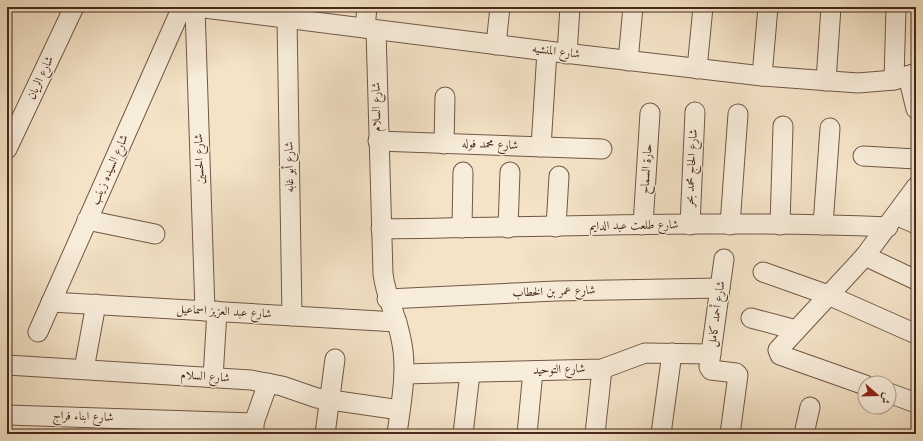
<svg xmlns="http://www.w3.org/2000/svg" width="923" height="441" viewBox="0 0 923 441" font-family="'Old Standard TT',Amiri,serif">
  <style>
    .lines { fill: none; stroke-linecap: round; stroke-linejoin: round }
    .minor-casing { stroke: #725745; stroke-width: 21 }
    .minor { stroke: #f8eddb; stroke-width: 19 }
    .labels { text-anchor: middle; dominant-baseline: central; stroke-width: 3; stroke-linejoin: round; paint-order: stroke }
    .street-label { font-size: 12px; fill: #47281a; stroke: #f8eddb }
  </style>
  <rect width="100%" height="100%" fill="#f4e3c7"/>
  <filter id="stains"><feTurbulence type="fractalNoise" baseFrequency=".005" numOctaves="4"/><feColorMatrix values="0 0 0 0 .2 0 0 0 0 .09 0 0 0 0 .02 0 0 0 .5 -.17"/></filter>
  <radialGradient id="worn" r=".72"><stop offset=".6" stop-color="#630" stop-opacity="0"/><stop offset="1" stop-color="#630" stop-opacity=".3"/></radialGradient>
  <g class="lines">
    <!-- minor casing -->
    <g class="minor-casing">
      <g id="minor">
        <path d="M195 7 205 311"/>
        <path d="M196 7 547 51 762 76 858 83 894 80 916 73"/>
        <path d="M287 18 292 316"/>
        <path d="M365 28 367 7"/>
        <path d="M376 30 383 274C386 298 397 316 401 339 408 370 401 403 397 434"/>
        <path d="M496 45 500 7"/>
        <path d="M567 54 570 7"/>
        <path d="M628 61 633 7"/>
        <path d="M697 69 703 7"/>
        <path d="M762 76 768 7"/>
        <path d="M908 76 916 109"/>
        <path d="M894 80 896 7"/>
        <path d="M826 81 831 7"/>
        <path d="M378 141 602 149"/>
        <path d="M444 144 445 97"/>
        <path d="M541 147 547 51"/>
        <path d="M7 149 74 7"/>
        <path d="M863 156 916 159"/>
        <path d="M896 215 916 224"/>
        <path d="M87 220 155 234"/>
        <path d="M643 225 650 113"/>
        <path d="M690 225 695 112"/>
        <path d="M730 225 738 114"/>
        <path d="M780 225 783 126"/>
        <path d="M823 225 830 128"/>
        <path d="M556 227 559 176"/>
        <path d="M462 228 463 172"/>
        <path d="M508 228 510 172"/>
        <path d="M381 229C550 227 719 220 888 227"/>
        <path d="M865 256 916 280"/>
        <path d="M724 259 709 367 711 370 736 373 738 375 730 434"/>
        <path d="M763 272 828 295 916 334"/>
        <path d="M387 299 556 291 720 288"/>
        <path d="M51 302 397 322"/>
        <path d="M751 318 796 330"/>
        <path d="M38 332 182 7"/>
        <path d="M7 365 251 380 282 386 317 398 400 410"/>
        <path d="M84 369 96 304"/>
        <path d="M404 374 602 369 645 353 711 354"/>
        <path d="M213 378 217 311"/>
        <path d="M865 385 780 355 778 350 865 256 916 187"/>
        <path d="M889 393 916 403"/>
        <path d="M7 415 254 423V434"/>
        <path d="M250 434 268 383"/>
        <path d="M325 434 335 359"/>
        <path d="M463 434 470 373"/>
        <path d="M527 434 533 371"/>
        <path d="M595 434 602 369"/>
        <path d="M661 434 672 353"/>
        <path d="M804 434 810 407"/>
      </g>
    </g>
    <!-- minor -->
    <use href="#minor" class="minor"/>
  </g>
  <g class="labels">
    <!-- street labels -->
    <g class="street-label">
      <text transform="translate(556 52) rotate(7)">شارع المنشيه</text>
      <text transform="translate(41 78) rotate(-65)">شارع الريان</text>
      <text transform="translate(377 107) rotate(-91)">شارع السلام</text>
      <text transform="translate(490 145) rotate(2)">شارع محمد فوله</text>
      <text transform="translate(200 159) rotate(-92)">شارع الحسين</text>
      <text transform="translate(290 167) rotate(-91)">شارع أبو غابه</text>
      <text transform="translate(692 168) rotate(-87)">شارع الحاج محمد بحر</text>
      <text transform="translate(647 169) rotate(-86)">حارة السماح</text>
      <text transform="translate(110 170) rotate(-66)">شارع السيده زينب</text>
      <text transform="translate(634 226) rotate(-1)">شارع طلعت عبد الدايم</text>
      <text transform="translate(554 292) rotate(-2)">شارع عمر بن الخطاب</text>
      <text transform="translate(224 312) rotate(3)">شارع عبد العزيز اسماعيل</text>
      <text transform="translate(717 314) rotate(-82)">شارع أحمد كامل</text>
      <text transform="translate(559 370) rotate(-2)">شارع التوحيد</text>
      <text transform="translate(205 377) rotate(4)">شارع السلام</text>
      <text transform="translate(83 417) rotate(2)">شارع ابناء فراج</text>
    </g>
  </g>
  <!-- margin -->
  <rect width="923" height="441" fill="none" stroke="#f4e3c7" stroke-width="24"/>
  <rect x="8" y="8" width="907" height="425" fill="none" stroke="#47281a" stroke-width="2"/>
  <rect x="12" y="12" width="899" height="417" fill="none" stroke="#47281a"/>
  <!-- north arrow -->
  <g transform="translate(877 395) rotate(110)"><circle r="19" fill="#f8eddb" stroke="#b19e8e"/>
  <path d="M0-3L7 15L0 10L-7 15Z" fill="#8f2418"/>
  <text y="-6" font-size="11" font-weight="bold" text-anchor="middle" fill="#47281a">ش</text>
  </g>
  <rect width="100%" height="100%" filter="url(#stains)"/>
  <rect width="100%" height="100%" fill="url(#worn)"/>
</svg>
